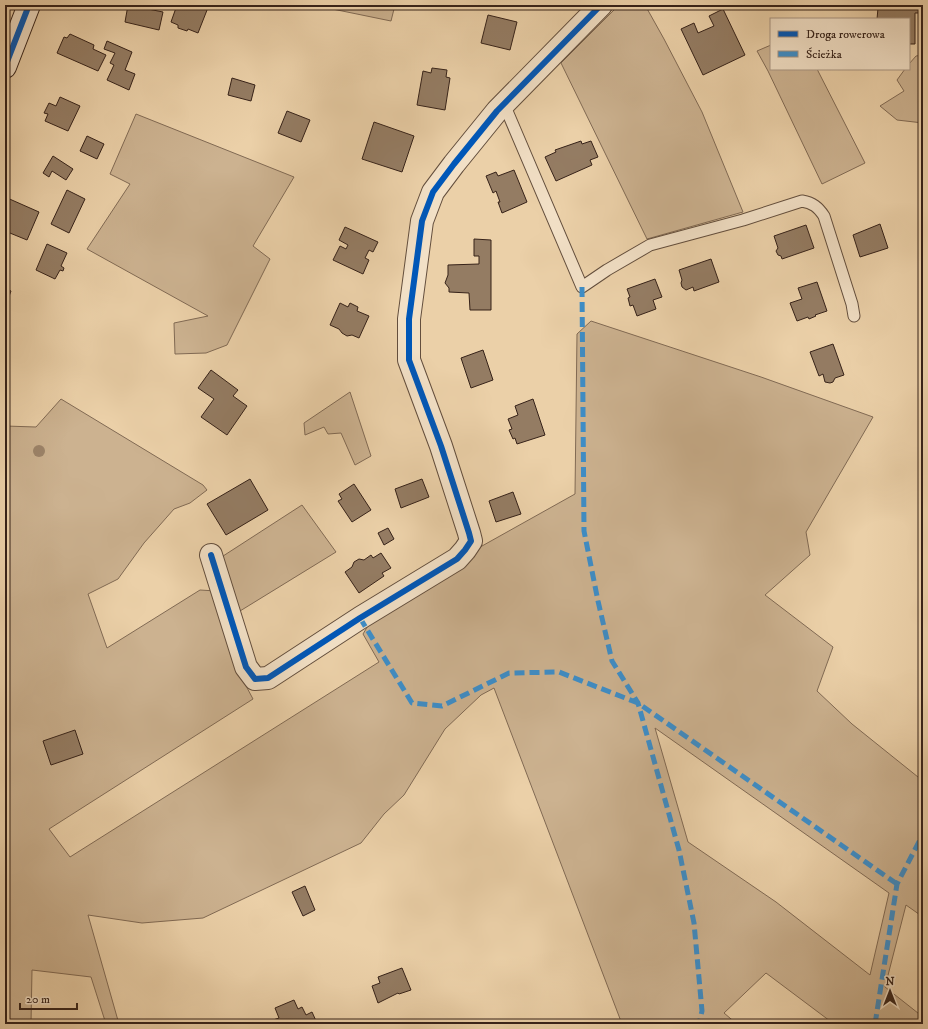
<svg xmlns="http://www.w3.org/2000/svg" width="928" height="1029" viewBox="0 0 928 1029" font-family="'IM FELL DW Pica',serif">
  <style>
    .green { fill: #ccb290; stroke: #816a54; fill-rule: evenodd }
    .building { fill: #947c63; stroke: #362219 }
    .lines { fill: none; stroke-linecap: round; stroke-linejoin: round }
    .lane-casing { stroke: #634e3d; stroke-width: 13 }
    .street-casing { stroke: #634e3d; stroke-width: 24 }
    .secondary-casing { stroke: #362219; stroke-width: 24 }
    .lane { stroke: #f2e0c6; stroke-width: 11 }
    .street { stroke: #f2e0c6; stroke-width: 22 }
    .secondary { stroke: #f2e0c6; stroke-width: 22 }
    .quiet { stroke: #3d8ec9; stroke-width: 5; stroke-dasharray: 10 5; stroke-linecap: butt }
    .cycleway-casing { stroke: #f2e0c6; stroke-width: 8 }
    .cycleway { stroke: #0057b8; stroke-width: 6 }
    .tree { fill: #9c846a }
  </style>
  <rect width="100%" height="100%" fill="#ebd0a8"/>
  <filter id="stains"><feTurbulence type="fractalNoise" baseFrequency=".005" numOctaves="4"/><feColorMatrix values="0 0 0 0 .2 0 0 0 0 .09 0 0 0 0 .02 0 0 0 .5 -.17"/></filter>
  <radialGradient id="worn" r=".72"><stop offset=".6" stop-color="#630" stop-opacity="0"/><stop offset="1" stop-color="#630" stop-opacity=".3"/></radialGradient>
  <!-- green -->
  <g class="green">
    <path d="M313 5H395L391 21Z"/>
    <path d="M619 5H645L664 39 702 112 743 212 647 239 561 63Z"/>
    <path d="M771 45V69H817L865 163 822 184 768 71 757 51Z"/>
    <path d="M923 55V123L897 120 880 106 904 91 897 80 905 69H909V64L916 56Z"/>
    <path d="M136 114 294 177 253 246 270 259 227 345 206 353 175 354 174 323 208 316 87 249 130 184 110 174Z"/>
    <path d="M591 321 761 377 873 417 806 532 810 555 765 595 833 647 817 691 852 724 923 781V917L906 905 885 987 923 1017V1024H834L766 973 724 1013 737 1024H622L494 688 481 695 445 729 404 795 384 814 361 843 203 918 142 923 88 915 119 1024H106L91 977 32 970 31 1024H5V426L36 427 61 399 203 485 207 490 190 503 174 509 144 543 118 579 88 594 107 648 200 590 216 591 245 684 253 699 49 829 70 857 379 662 363 634 372 619 460 567 482 546 575 494 577 334ZM655 728 889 893 870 975 776 902 688 842Z"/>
    <path d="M350 392 371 456 355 465 341 433 328 434 324 427 305 435 304 423Z"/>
    <path d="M302 505 336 552 240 611 220 558Z"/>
  </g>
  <!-- building -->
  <g class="building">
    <path d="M128 5 163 12 159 30 125 22Z"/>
    <path d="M177 5H209L198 33 188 29 187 31 178 28V25L171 22Z"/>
    <path d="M876 5H923V13H915V44H909V19H877L878 8H876Z"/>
    <path d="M723 9 745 55 703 75 681 29 694 23 698 33 714 26 709 16Z"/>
    <path d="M488 15 517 22 510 50 481 43Z"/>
    <path d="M70 34 94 45 93 49 106 55 98 71 57 53 64 37 67 38Z"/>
    <path d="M107 41 132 52 125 70 135 74 129 90 107 80 114 65 110 63 115 53 104 49Z"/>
    <path d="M432 68 447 70 446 77 450 78 445 110 417 105 423 71 431 73Z"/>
    <path d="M232 78 255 85 251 101 228 95Z"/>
    <path d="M60 97 80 106 68 131 45 121 48 114 44 113 49 103 56 106Z"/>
    <path d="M287 111 310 120 301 142 278 133Z"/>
    <path d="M374 122 414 136 402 172 362 159Z"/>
    <path d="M87 136 104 144 97 159 80 151Z"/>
    <path d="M581 141 582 144 591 141 598 157 590 160 592 165 556 181 545 157 556 152 555 150Z"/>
    <path d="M53 156 73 169 66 180 52 171 49 177 43 173Z"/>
    <path d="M514 170 527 202 502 213 498 202H500L496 191 493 193 486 176 496 172 498 176Z"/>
    <path d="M67 190 85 199 69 233 51 224Z"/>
    <path d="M5 197 39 212 27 240 5 231Z"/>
    <path d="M880 224 888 248 860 257 853 235Z"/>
    <path d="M806 225 814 248 782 259 781 256 778 255 776 251 778 248 774 236Z"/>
    <path d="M345 227 378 242 373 252 369 250 365 258 369 260 363 274 333 260 340 246 346 249 348 245 339 240Z"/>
    <path d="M474 239 491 240V310H470L469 293 449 292V288L445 283 448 275V265L479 264V256H474Z"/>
    <path d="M47 244 67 253 61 266 64 268 63 271 60 270 55 279 36 270Z"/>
    <path d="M711 259 719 282 694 291 693 287 686 290 682 287 681 283 682 280 679 270Z"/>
    <path d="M655 279 662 297 653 300 656 309 637 316 633 305 630 306 628 298 630 297 627 289Z"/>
    <path d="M817 282 827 311 815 315 816 316 809 319 808 317 797 321 790 303 802 299 798 288Z"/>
    <path d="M5 288 11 291 5 307Z"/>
    <path d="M340 303 348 307 350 303 358 307 357 311 369 316 359 338 352 335 347 336 342 333 339 329 330 325Z"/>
    <path d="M833 344 844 375 835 378 833 382 830 383 825 382 823 374 819 376 810 352Z"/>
    <path d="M483 350 493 380 471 388 461 358Z"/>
    <path d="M211 370 238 390 233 396 247 406 227 435 201 417 214 399 198 388Z"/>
    <path d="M533 399 545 435 517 444 515 438 513 439 509 430 512 429 508 419 518 415 515 406Z"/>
    <path d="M250 479 268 510 226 535 207 504Z"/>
    <path d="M422 479 429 497 401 508 395 489Z"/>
    <path d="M354 484 371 510 352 522 338 501 342 499 339 494Z"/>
    <path d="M513 492 521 514 496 522 489 501Z"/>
    <path d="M388 528 394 539 384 545 378 533Z"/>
    <path d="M381 553 391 568 382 573 384 576 359 593 345 572 352 567 354 562 359 559 364 560 371 555 373 558Z"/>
    <path d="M75 730 83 754 51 765 43 741Z"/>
    <path d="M305 886 315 910 303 916 292 892Z"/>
    <path d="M402 968 411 990 399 994 398 993 378 1003 372 986 380 983 378 977Z"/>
    <path d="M294 1000 298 1009 302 1007 306 1015 312 1012 317 1023 274 1024 273 1020 279 1018 275 1008Z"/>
  </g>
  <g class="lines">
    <!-- lane casing -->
    <g class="lane-casing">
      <path id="lane" d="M504 104 582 287 607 270 650 245 743 220 802 201C813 203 818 207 824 216L852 304 854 316"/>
    </g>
    <!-- street casing -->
    <g class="street-casing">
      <path id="street" d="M211 555 246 667 255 679 268 678 360 618 457 559 465 550 471 541 469 533 441 446 409 360V319L422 221 433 192 454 164 497 111 601 5"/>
    </g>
    <!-- secondary casing -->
    <g class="secondary-casing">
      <path id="secondary" d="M5 67 29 5"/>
    </g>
    <!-- lane -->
    <use href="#lane" class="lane"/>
    <!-- street -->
    <use href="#street" class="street"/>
    <!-- secondary -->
    <use href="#secondary" class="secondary"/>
    <!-- quiet -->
    <g class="quiet">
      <path d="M582 287 584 531 598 601 612 661 638 703 679 850 694 923 702 1011 699 1024"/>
      <path d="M360 618 412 703 442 706 509 673 559 672 638 703 897 884"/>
      <path d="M875 1024 897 884 923 834"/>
    </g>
    <!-- cycleway casing -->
    <g class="cycleway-casing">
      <g id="cycleway">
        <path d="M5 67 29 5"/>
        <path d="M211 555 246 667 255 679 268 678 360 618 457 559 465 550 471 541 469 533 441 446 409 360V319L422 221 433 192 454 164 497 111 601 5"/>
      </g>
    </g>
    <!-- cycleway -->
    <use href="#cycleway" class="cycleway"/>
  </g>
  <!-- trees -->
  <circle class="tree" cx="39" cy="451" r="6"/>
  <!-- margin -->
  <rect width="928" height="1029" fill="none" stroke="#ebd0a8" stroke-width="20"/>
  <rect x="6" y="6" width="916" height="1017" fill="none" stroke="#362219" stroke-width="2"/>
  <rect x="10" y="10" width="908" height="1009" fill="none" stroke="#362219"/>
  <!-- legend -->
  <rect x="770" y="18" width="140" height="52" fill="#f2e0c6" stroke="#a79481"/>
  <rect x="778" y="31" width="20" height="6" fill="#0057b8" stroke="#a79481"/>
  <text x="806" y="38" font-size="12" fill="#362219">Droga rowerowa</text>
  <rect x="778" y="51" width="20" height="6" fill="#3d8ec9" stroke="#a79481"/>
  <text x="806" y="58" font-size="12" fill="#362219">Ścieżka</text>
  <!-- north arrow -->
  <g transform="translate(890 991)" stroke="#f2e0c6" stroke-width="3" paint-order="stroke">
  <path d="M0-3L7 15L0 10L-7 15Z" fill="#362219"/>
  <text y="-6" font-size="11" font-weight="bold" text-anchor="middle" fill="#362219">N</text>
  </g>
  <!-- scale -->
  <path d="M20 1003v6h57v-6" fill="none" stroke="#362219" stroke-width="2"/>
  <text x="26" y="1003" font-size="12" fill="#362219" stroke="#f2e0c6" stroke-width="3" paint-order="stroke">20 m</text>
  <rect width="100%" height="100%" filter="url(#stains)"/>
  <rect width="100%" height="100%" fill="url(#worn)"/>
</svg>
